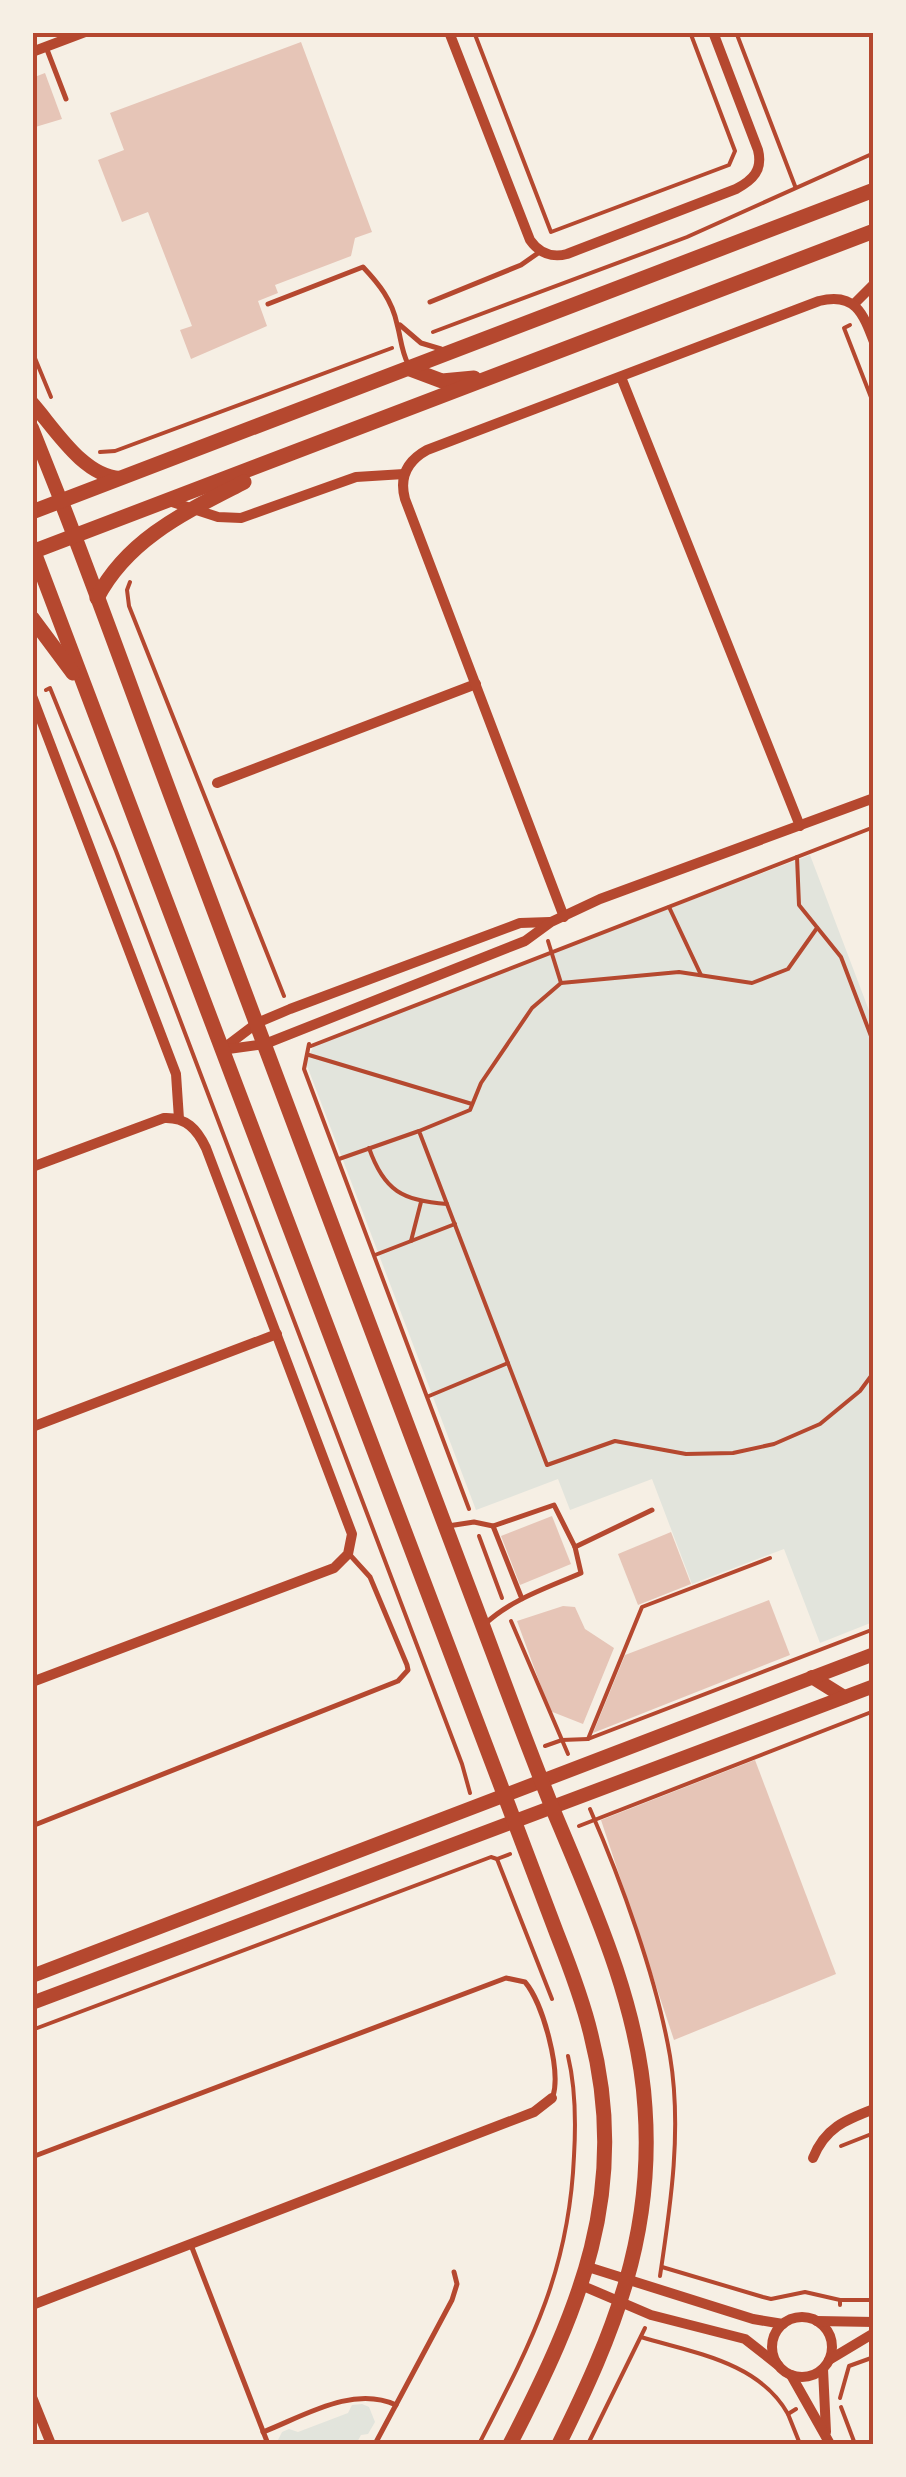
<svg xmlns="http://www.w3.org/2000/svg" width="906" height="2477" viewBox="0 0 906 2477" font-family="Arial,sans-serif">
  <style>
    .green { fill: #e2e4dc }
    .building { fill: #e6c5b7 }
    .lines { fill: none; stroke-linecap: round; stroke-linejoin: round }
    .path { stroke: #b5482f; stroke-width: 4 }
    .service { stroke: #b5482f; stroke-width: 5 }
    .minor { stroke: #b5482f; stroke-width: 10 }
    .tertiary { stroke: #b5482f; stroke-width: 14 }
    .secondary { stroke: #b5482f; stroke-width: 15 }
    .neatline { fill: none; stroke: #b5482f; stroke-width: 4 }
  </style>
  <rect width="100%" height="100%" fill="#f6efe4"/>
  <!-- green -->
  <g class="green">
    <path d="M810 855 873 1021V1622L820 1643 784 1549 692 1584 652 1479 570 1510 558 1479 476 1510 306 1063 315 1043Z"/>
    <path d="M362 2404 369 2407 375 2422 368 2434 361 2435 356 2444H279L277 2442 282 2432 289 2429 298 2432 348 2413 352 2405Z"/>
  </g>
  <!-- building -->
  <g class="building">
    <path d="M301 42 372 232 355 238 351 256 275 285 278 293 258 301 267 326 191 359 180 330 192 326 148 212 122 222 98 160 124 150 110 113Z"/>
    <path d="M45 73 62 119 32 128V78Z"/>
    <path d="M552 1516 571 1564 520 1585 501 1536Z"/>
    <path d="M671 1532 691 1584 638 1605 618 1554Z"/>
    <path d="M769 1600 790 1655 593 1733 625 1655Z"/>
    <path d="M563 1606 575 1607 585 1629 614 1648 583 1724 550 1711 517 1621Z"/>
    <path d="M755 1760 836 1974 674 2040 601 1820Z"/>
  </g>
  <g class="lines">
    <!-- path -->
    <g class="path">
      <path d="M474 32 551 232 729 165 735 151 690 32"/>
      <path d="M736 32 795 186"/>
      <path d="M850 325 844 328 874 405"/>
      <path d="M433 332 687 237 874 153"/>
      <path d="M32 351 51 397"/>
      <path d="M100 452 115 451 392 348"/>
      <path d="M130 582 127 590 129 606 284 996"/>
      <path d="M46 690 50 688 116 851 462 1764 470 1793"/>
      <path d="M797 857 799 905 841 957 874 1044"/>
      <path d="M669 907 701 975"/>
      <path d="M817 928 788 969 752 983 679 972 561 983 532 1008 481 1083 470 1110 419 1131 547 1465 615 1441 686 1454 733 1453 774 1444 820 1424 860 1391 874 1372"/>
      <path d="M548 941 561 983"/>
      <path d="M309 1044 304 1069 469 1509"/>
      <path d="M311 1046 874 827"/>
      <path d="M309 1055 472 1104"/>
      <path d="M369 1148C384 1191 403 1201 447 1204"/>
      <path d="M339 1159 419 1131"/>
      <path d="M411 1241 421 1202"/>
      <path d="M375 1255 455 1224"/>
      <path d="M429 1396 508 1363"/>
      <path d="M479 1536 502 1598"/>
      <path d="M511 1621 568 1754"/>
      <path d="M588 1739 642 1607 770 1558"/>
      <path d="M545 1746 562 1740 588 1739 874 1629"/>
      <path d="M590 1809C621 1880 657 1980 670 2056 682 2128 671 2203 660 2276"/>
      <path d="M579 1826 874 1711"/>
      <path d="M497 1859 552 1999"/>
      <path d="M32 2030 491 1857 497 1859 510 1854"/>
      <path d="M841 2146 874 2133"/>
      <path d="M662 2267 763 2297 771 2299 805 2292 840 2300V2305"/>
      <path d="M840 2300H874"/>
      <path d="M641 2337C694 2353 759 2362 788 2414L796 2409"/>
      <path d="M840 2398 849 2366 874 2357"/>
      <path d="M841 2407 855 2444"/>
      <path d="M788 2414 800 2444"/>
      <path d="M479 2444C531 2343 569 2272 574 2156 576 2122 576 2089 568 2056"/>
      <path d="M588 2444 645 2328"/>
    </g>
    <!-- service -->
    <g class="service">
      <path d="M46 47 66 99"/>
      <path d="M430 302 521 265 541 251"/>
      <path d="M268 304 363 267C379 284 392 300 397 324 401 338 401 350 408 364"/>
      <path d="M400 325 421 343 441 349"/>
      <path d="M448 1526 474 1522 493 1526"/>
      <path d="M575 1547 652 1510"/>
      <path d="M485 1624C512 1599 547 1588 581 1573L575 1547 554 1505 493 1526 522 1599"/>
      <path d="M32 1826 398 1681 408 1670 407 1665 370 1577 350 1555"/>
      <path d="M32 2157 506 1978 525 1982C543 2003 561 2070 553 2096"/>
      <path d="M191 2245 268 2444"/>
      <path d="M263 2432C304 2416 353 2385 396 2405"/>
      <path d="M375 2444 452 2300 457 2284 454 2272"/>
      <path d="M868 2444 874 2441"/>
    </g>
    <!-- minor -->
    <g class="minor">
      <path d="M449 32 530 240C539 253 552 258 567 254L736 189C753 180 763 170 758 150L713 32"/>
      <path d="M32 52 85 32"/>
      <path d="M854 304 874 284"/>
      <path d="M621 377 800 826"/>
      <path d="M169 501 218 517 241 518 356 477 404 474"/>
      <path d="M32 696 176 1074 179 1119"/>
      <path d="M217 783 476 684"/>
      <path d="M564 917 405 499C399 477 407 461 427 450L819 301C855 292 863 313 874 342"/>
      <path d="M224 1048 257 1023 290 1009 520 923 550 922"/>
      <path d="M221 1050 265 1044 525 941 551 922 600 899 874 798"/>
      <path d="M32 1167 164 1118C186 1117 197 1129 206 1148L352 1534 348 1554 334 1568 32 1682"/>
      <path d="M32 1427 277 1334"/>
      <path d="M813 2158C825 2128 845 2120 874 2109"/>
      <path d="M588 2267 753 2319 783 2324"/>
      <path d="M583 2286 651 2315 745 2339 778 2365"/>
      <path d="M32 2305 534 2112 552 2098"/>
      <circle cx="802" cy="2347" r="30"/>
      <path d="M817 2321 874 2322"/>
      <path d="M829 2360 874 2333"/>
      <path d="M823 2369 826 2432"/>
      <path d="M791 2375 830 2444"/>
      <path d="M32 2397 51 2444"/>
    </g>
    <!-- tertiary -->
    <g class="tertiary">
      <path d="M32 403C55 429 83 476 120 478"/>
      <path d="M32 428 61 501"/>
      <path d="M812 1677 844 1697"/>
      <path d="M32 1976 874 1654"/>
      <path d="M32 2003 874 1686"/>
    </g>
    <!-- secondary -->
    <g class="secondary">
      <path d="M410 369 442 381 474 378"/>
      <path d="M61 501C105 614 145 728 188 841 281 1090 375 1340 469 1589 497 1663 524 1738 554 1812 593 1905 639 2006 645 2108 654 2235 614 2333 559 2444"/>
      <path d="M32 512 874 190"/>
      <path d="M32 547 557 1934C570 1967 583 2001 591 2035 631 2191 579 2310 510 2444"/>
      <path d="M32 552 874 231"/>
      <path d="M97 598C128 538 188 511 244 482"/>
      <path d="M32 618 73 673"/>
    </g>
  </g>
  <!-- border -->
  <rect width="906" height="2477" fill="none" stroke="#f6efe4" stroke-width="70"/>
  <rect x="35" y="35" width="836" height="2407" class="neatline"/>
</svg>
